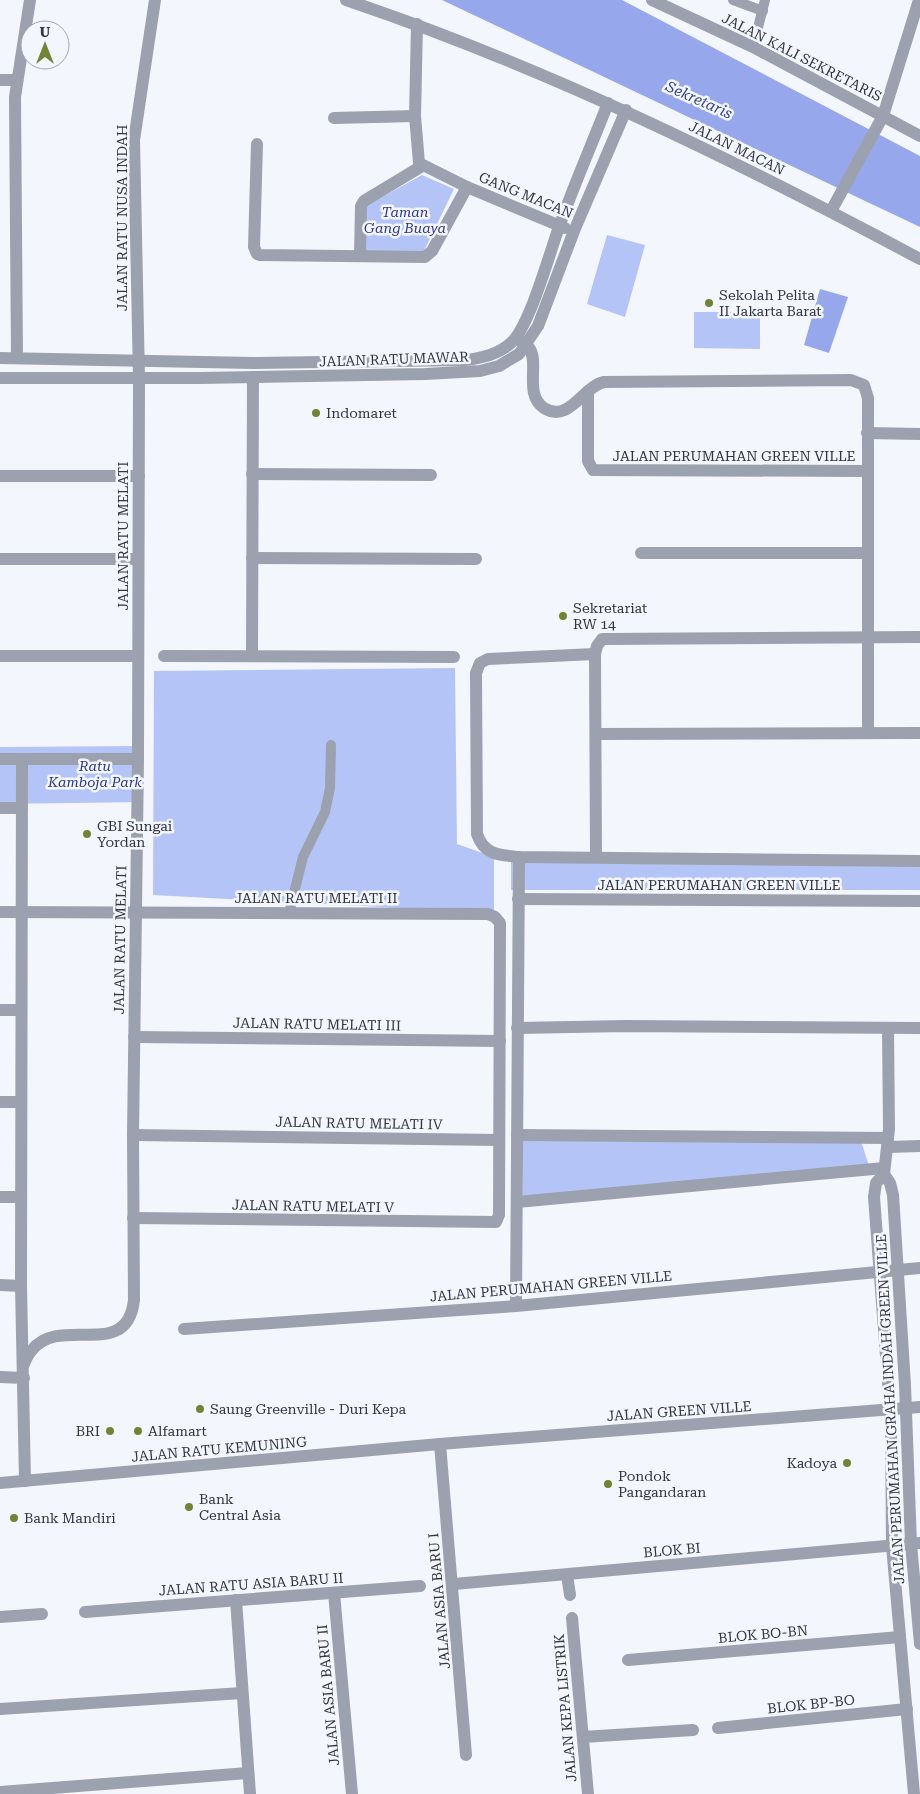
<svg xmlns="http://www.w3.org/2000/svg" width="920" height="1794" viewBox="0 0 920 1794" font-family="'Roboto Serif',serif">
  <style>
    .green { fill: #b5c4f6 }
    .water { fill: #96a8eb }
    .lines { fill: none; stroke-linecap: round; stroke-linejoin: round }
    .service { stroke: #9ca1af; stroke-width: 10 }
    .minor { stroke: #9ca1af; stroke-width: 12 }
    .tertiary { stroke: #9ca1af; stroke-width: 12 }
    .poi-dot { fill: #708435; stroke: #f4f6fd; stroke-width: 2 }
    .labels { text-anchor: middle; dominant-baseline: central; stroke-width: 5; stroke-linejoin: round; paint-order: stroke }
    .street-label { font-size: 14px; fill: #323643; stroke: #f4f6fd }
    .park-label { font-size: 14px; font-style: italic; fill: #2b3784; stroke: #f4f6fd }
    .poi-label { font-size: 14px; fill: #323643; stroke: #f4f6fd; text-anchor: start }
    .water-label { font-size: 15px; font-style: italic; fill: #32408e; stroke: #f4f6fd }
  </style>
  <rect width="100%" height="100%" fill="#f4f6fd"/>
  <!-- green -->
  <g class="green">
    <path d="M422 175 454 189 424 251 365 252 366 206Z"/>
    <path d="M607 235 645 245 625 317 587 304Z"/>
    <path d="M694 312H760V349L694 348Z"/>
    <path d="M455 668 457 844 494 857V913L153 895 154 671Z"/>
    <path d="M143 746 142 802 0 804V747Z"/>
    <path d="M511 857 920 863V890H511Z"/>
    <path d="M523 1137 860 1138 870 1169 523 1197Z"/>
  </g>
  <!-- water -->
  <g class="water">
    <path d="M442 0H622L920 156V227Z"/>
    <path d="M820 289 848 297 829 353 804 345Z"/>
  </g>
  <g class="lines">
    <!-- service -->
    <g class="service">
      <path d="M733 0 763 11"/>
      <path d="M753 47 765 0"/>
      <path d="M289 913 303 857 325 812 330 788 331 745"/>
    </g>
    <!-- minor -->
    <g class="minor">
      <path d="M346 0C545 67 735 160 920 259"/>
      <path d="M652 0 753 47 920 136"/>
      <path d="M417 24 415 116 419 163 467 187 565 228"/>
      <path d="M0 80H16"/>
      <path d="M334 118 415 116"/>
      <path d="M257 144 254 247 257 254 260 255 425 257 432 251 467 187"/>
      <path d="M831 211 883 116 919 0"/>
      <path d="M360 256 361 206 364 201 422 166"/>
      <path d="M521 341C524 343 528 346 530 349 539 364 524 395 544 408 569 424 583 386 604 382L851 380 864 385 868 398V732"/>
      <path d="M0 358 253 363 465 360C483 358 500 354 513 341 531 321 549 255 559 227 574 185 592 144 608 103"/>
      <path d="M17 358 15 97 30 0"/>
      <path d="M0 378H201L425 374 480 371 499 366 519 354 538 326 574 231 626 110"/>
      <path d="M588 391V461L593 470 866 471"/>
      <path d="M867 433 920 434"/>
      <path d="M252 474 431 475"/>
      <path d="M0 476H139"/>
      <path d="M641 553H867"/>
      <path d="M252 558 476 559"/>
      <path d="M0 559H138"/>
      <path d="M595 654 488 659 480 663 476 673 477 834C484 855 499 855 519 857L920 861"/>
      <path d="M0 656H138"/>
      <path d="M164 656 454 657"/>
      <path d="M252 656 253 377"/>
      <path d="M597 734 920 733"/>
      <path d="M0 759H138"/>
      <path d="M22 759 21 1286 25 1481"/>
      <path d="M0 808H22"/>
      <path d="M596 857 595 654 597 646 602 639 920 637"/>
      <path d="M518 899 920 901"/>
      <path d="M0 912 488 914 495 917 500 923 499 1215 496 1222 133 1218"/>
      <path d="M0 1010H21"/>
      <path d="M517 1028 626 1026 920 1028"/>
      <path d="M888 1028 889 1129 884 1174 890 1183 893 1195 905 1385 911 1544 920 1644"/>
      <path d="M134 1037 500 1041"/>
      <path d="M0 1102H21"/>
      <path d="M133 1135 499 1140"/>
      <path d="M517 1135 888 1138"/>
      <path d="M888 1147 920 1146"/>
      <path d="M884 1174 876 1183 874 1197 891 1422 892 1546 914 1794"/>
      <path d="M0 1197H21"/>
      <path d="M517 1202 884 1168"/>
      <path d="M0 1285 21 1286"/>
      <path d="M516 1306 519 857"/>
      <path d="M184 1329 516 1306 920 1268"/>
      <path d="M24 1364C26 1359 28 1354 32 1350 61 1314 127 1362 134 1300L133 1135 138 759 139 378 134 140 155 0"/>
      <path d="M0 1377 24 1378"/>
      <path d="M440 1444 466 1755"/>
      <path d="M567 1575 570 1595"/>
      <path d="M454 1584 920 1543"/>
      <path d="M334 1593 352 1794"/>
      <path d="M236 1600 250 1794"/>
      <path d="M85 1612 420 1586"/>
      <path d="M0 1617 42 1614"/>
      <path d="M572 1618 588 1794"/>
      <path d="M628 1660 900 1637"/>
      <path d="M0 1709 242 1693"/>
      <path d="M718 1728 907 1709"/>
      <path d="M583 1737 693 1730"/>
      <path d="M0 1792 248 1773"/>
    </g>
    <!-- tertiary -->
    <path class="tertiary" d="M0 1483 440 1444 920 1407"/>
  </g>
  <!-- markers -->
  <g class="poi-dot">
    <circle cx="709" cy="303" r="5"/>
    <circle cx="316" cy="413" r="5"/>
    <circle cx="563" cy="616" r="5"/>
    <circle cx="87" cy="834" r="5"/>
    <circle cx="200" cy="1409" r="5"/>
    <circle cx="110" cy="1431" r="5"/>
    <circle cx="138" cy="1431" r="5"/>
    <circle cx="847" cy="1463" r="5"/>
    <circle cx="608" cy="1484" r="5"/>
    <circle cx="189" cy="1507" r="5"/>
    <circle cx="14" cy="1518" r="5"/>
  </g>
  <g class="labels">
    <!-- street labels -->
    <g class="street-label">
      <text transform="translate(802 57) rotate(27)">JALAN KALI SEKRETARIS</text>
      <text transform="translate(737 148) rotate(26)">JALAN MACAN</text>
      <text transform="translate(526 195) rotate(22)">GANG MACAN</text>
      <text transform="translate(122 218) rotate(-90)">JALAN RATU NUSA INDAH</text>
      <text transform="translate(394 359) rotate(-2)">JALAN RATU MAWAR</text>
      <text x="734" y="456">JALAN PERUMAHAN GREEN VILLE</text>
      <text transform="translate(123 536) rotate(-90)">JALAN RATU MELATI</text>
      <text x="719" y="885">JALAN PERUMAHAN GREEN VILLE</text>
      <text x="316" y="898">JALAN RATU MELATI II</text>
      <text transform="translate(120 940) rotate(-89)">JALAN RATU MELATI</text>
      <text transform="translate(317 1024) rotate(1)">JALAN RATU MELATI III</text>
      <text transform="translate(359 1123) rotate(1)">JALAN RATU MELATI IV</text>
      <text transform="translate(313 1206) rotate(1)">JALAN RATU MELATI V</text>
      <text transform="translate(551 1286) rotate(-5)">JALAN PERUMAHAN GREEN VILLE</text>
      <text transform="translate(890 1409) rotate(-93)">JALAN PERUMAHAN GRAHA INDAH GREEN VILLE</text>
      <text transform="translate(679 1411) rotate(-4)">JALAN GREEN VILLE</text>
      <text transform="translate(219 1449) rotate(-5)">JALAN RATU KEMUNING</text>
      <text transform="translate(672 1550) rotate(-5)">BLOK BI</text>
      <text transform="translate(251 1584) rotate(-4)">JALAN RATU ASIA BARU II</text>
      <text transform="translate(439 1601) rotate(-95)">JALAN ASIA BARU I</text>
      <text transform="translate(763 1634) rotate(-5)">BLOK BO-BN</text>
      <text transform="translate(328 1695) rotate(-95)">JALAN ASIA BARU II</text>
      <text transform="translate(811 1704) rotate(-6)">BLOK BP-BO</text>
      <text transform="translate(565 1708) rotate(-95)">JALAN KEPA LISTRIK</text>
    </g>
    <!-- park labels -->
    <g class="park-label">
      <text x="405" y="212">Taman<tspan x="405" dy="16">Gang Buaya</tspan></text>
      <text x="95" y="766">Ratu<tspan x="95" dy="16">Kamboja Park</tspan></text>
    </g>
    <!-- poi labels -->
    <g class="poi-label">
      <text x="719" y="295">Sekolah Pelita<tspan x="719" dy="16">II Jakarta Barat</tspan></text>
      <text x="326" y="413">Indomaret</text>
      <text x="573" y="608">Sekretariat<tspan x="573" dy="16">RW 14</tspan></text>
      <text x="97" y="826">GBI Sungai<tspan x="97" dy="16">Yordan</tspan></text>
      <text x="210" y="1409">Saung Greenville - Duri Kepa</text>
      <text x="100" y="1431" text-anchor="end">BRI</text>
      <text x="148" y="1431">Alfamart</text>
      <text x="837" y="1463" text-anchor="end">Kadoya</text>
      <text x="618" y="1476">Pondok<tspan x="618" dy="16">Pangandaran</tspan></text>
      <text x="199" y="1499">Bank<tspan x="199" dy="16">Central Asia</tspan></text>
      <text x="24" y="1518">Bank Mandiri</text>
    </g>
    <!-- water labels -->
    <g class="water-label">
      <text transform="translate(699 100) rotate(24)">Sekretaris</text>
    </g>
  </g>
  <!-- north arrow -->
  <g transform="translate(45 45)"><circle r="24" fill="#f4f6fd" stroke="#a6a9b3"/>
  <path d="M0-4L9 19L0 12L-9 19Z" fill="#708435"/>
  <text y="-8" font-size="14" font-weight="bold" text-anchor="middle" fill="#323643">U</text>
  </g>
</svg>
